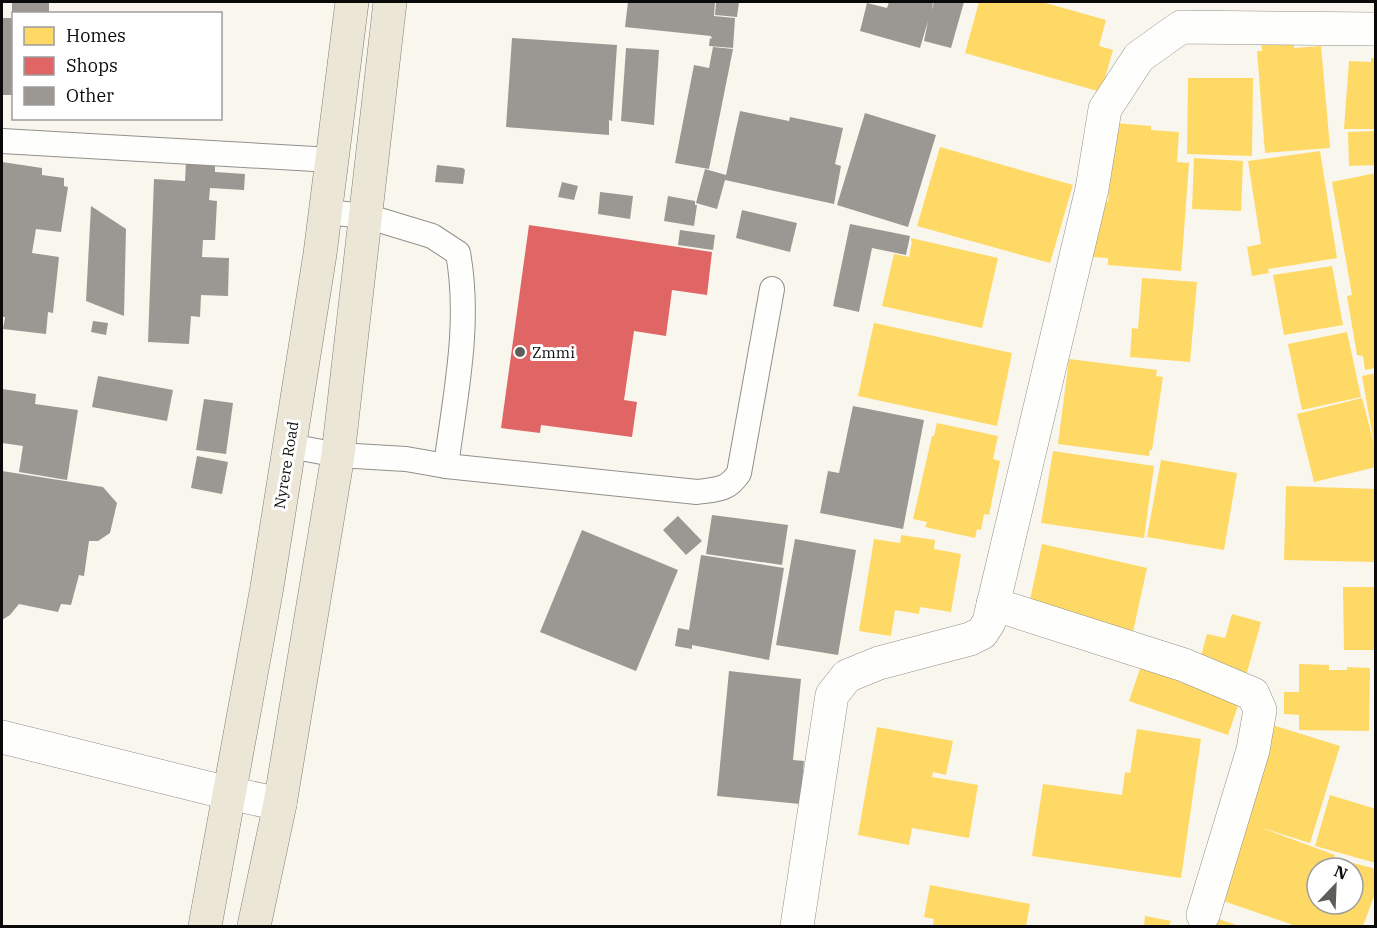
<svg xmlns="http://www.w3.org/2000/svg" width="1377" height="928" viewBox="0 0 1377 928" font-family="'IBM Plex Serif',serif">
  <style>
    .homes { fill: #ffd966; fill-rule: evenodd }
    .shops { fill: #e06666 }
    .building { fill: #9b9893 }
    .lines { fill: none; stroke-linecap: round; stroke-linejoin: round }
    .service-casing { stroke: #92908c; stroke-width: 26 }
    .minor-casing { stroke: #92908c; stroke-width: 34 }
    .primary-casing { stroke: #7f7e7a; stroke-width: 34 }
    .service { stroke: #fefefc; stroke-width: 24 }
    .minor { stroke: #fefefc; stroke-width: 33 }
    .primary { stroke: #ebe6d6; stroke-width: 33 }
    .poi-dot { fill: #5e5d59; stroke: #fff; stroke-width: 2 }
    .labels { text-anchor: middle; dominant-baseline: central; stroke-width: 6; stroke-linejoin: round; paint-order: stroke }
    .poi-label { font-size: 15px; fill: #0a0a0a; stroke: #fff; text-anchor: start }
    .street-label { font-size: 15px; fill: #0a0a0a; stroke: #fff }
  </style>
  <rect width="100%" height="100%" fill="#f9f6ed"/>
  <!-- homes -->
  <g class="homes">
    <path d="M979 2H1042L1106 20 1099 46 1113 50 1101 92 965 53Z"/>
    <path d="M1293 36 1294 48 1321 46 1330 148 1265 153 1257 51H1262L1261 39Z"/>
    <path d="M1371 58H1376V129H1344L1349 61 1371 62Z"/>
    <path d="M1188 78H1253L1252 156 1187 154Z"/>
    <path d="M1114 123 1151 126V130L1179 132 1177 162 1189 163 1181 271 1108 265V258L1091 257 1095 201 1108 202Z"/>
    <path d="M1376 131V165L1349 166 1348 132Z"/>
    <path d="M940 147 1073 185 1050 263 917 226Z"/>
    <path d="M1320 151 1337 258 1268 269 1269 273 1252 276 1247 247 1261 244 1248 161Z"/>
    <path d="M1194 158 1243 161 1241 211 1192 209Z"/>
    <path d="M1376 173V368L1365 370 1363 356 1357 355 1347 296 1352 295 1332 182Z"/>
    <path d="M911 238 998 258 982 328 882 306 894 254 909 257 912 241H911Z"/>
    <path d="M1332 266 1343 325 1284 335 1273 275Z"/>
    <path d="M1142 278 1197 282 1190 362 1130 357 1132 328 1138 329Z"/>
    <path d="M874 323 1012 353 997 426 858 396Z"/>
    <path d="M1347 332 1361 397 1302 410 1288 344Z"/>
    <path d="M1069 359 1157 370 1156 376 1163 377 1152 450H1150L1149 456 1058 444Z"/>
    <path d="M1376 373V467L1314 482 1297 414 1362 398 1374 444 1362 376Z"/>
    <path d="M937 423 998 436 993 459 1000 461 989 515 984 514 981 530 977 529 975 538 925 527 927 522 913 519 932 436H934Z"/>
    <path d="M1053 451 1154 466 1144 538 1041 523Z"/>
    <path d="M1161 460 1237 473 1224 550 1147 537Z"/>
    <path d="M1286 486 1376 489V562L1284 560Z"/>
    <path d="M901 535 935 540 934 549 961 554 951 612 920 607 919 614 895 610 891 636 859 631 874 539 900 543Z"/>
    <path d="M1042 544 1147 568 1131 641 1027 614Z"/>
    <path d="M1343 587H1376V650H1344Z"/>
    <path d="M1232 614 1261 622 1246 676 1201 656 1207 634 1225 638Z"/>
    <path d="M1143 660 1242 694 1228 735 1129 701Z"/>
    <path d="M1299 664 1329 665V670H1347V667L1370 668 1369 731 1299 730V715L1284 714V692H1299Z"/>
    <path d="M1266 723 1340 746 1310 843 1259 827 1335 855 1334 858 1376 869V891L1363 926H1296L1212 897ZM1317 868H1353V904H1317Z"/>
    <path d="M877 727 953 741 946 775 933 772 932 777 978 785 969 838 912 828 909 845 858 835Z"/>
    <path d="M1137 729 1201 739 1181 878 1032 856 1043 784 1122 795 1125 772 1130 773Z"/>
    <path d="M1330 795 1376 809V863L1315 846Z"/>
    <path d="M930 885 1030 904 1026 926H933L934 919 924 917Z"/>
    <path d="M1145 916 1171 921 1169 926H1144Z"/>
    <path d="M1213 917 1239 926H1210Z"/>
  </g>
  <!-- shops -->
  <path class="shops" d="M529 225 712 252 707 295 672 290 666 336 634 331 624 400 637 402 632 437 541 425 540 433 501 428Z"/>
  <!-- building -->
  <g class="building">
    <rect x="12" y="2" width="37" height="12"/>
    <path d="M628 2H715L714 16 735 18 733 48 709 46 710 38 712 39 711 36 625 27Z"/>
    <path d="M716 2H739L737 17 715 15Z"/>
    <path d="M889 2H933L932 10 934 2H964L951 48 924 41 928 21 920 48 860 31 867 3 887 8Z"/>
    <rect x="2" y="18" width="12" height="77"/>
    <path d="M512 38 617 45 612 121 609 120V135L506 127Z"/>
    <path d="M713 47 733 49 709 169 675 163 694 65 709 68Z"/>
    <path d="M626 48 659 50 654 125 621 121Z"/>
    <path d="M740 111 789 121 790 117 843 128 835 164 841 166 834 204 725 180 717 209 696 203 705 169 726 175Z"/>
    <path d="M865 113 936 135 908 227 837 205Z"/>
    <path d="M2 162 42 168V175L64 178V186L68 187 61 232 36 229 32 253 59 257 53 313 48 312 46 334 3 329 5 317H2Z"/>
    <path d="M186 162 215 163V172L245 174 244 190 210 188 209 200 217 201 215 240H203L202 257 229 258 228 296 201 295 200 317 191 316 189 344 148 342 154 179 185 181Z"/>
    <path d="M437 165 463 168 465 170 463 184 435 182Z"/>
    <path d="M562 182 578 186 574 200 558 197Z"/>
    <path d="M600 192 633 196 630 219 598 214Z"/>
    <path d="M668 196 695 201V205H697L694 226 664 221Z"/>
    <path d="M91 206 126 229 124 316 86 301Z"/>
    <path d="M742 210 797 223 790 252 736 238Z"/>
    <path d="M850 224 910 236 906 255 872 248 859 312 833 306Z"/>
    <path d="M680 230 715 235 713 250 678 245Z"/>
    <path d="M93 321 108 323 106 335 91 332Z"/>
    <path d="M98 376 173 390 167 421 92 407Z"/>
    <path d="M2 389 36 394 35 404 78 410 67 480 19 472 23 446 2 443Z"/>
    <path d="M204 399 233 403 226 454 196 450Z"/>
    <path d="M853 406 924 420 903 529 820 513 828 471 839 473Z"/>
    <path d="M197 456 228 462 222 494 191 488Z"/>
    <path d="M2 471 103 487 117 503 110 533 98 541H89L84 576 79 575 71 605 61 604 58 612 19 604 10 615 2 620Z"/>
    <path d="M712 515 788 525 782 565 706 554Z"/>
    <path d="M678 516 702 541 686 555 663 530Z"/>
    <path d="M582 530 678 570 636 671 540 632Z"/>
    <path d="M795 539 856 550 838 655 776 645Z"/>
    <path d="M701 555 784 568 769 660 692 645V649L675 646 678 628 689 630Z"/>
    <path d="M729 671 801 679 793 760 804 761 800 804 717 796Z"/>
  </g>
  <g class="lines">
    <!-- service casing -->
    <g class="service-casing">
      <g id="service">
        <path d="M2 141 332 160"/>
        <path d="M325 212 366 216 432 236 458 253C471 324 455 396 446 466"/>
        <path d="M290 446 338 455 406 459 446 466 697 492C717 489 727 491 739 473L772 289"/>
      </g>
    </g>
    <!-- minor casing -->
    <g class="minor-casing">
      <g id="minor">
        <path d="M993 604 1184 665 1253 694 1260 710 1253 750 1203 915"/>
        <path d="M2 737 228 793 280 804"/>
        <path d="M797 926 832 695 847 676 879 663 970 639 982 633 989 622 1092 189 1105 109 1139 57 1181 27 1376 29"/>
      </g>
    </g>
    <!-- primary casing -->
    <g class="primary-casing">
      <g id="primary">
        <path d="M205 926 267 587 320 254 352 2"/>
        <path d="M254 926 280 804 338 455 390 2"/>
      </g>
    </g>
    <!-- service -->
    <use href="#service" class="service"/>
    <!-- minor -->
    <use href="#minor" class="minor"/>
    <!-- primary -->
    <use href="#primary" class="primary"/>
  </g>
  <!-- markers -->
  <circle class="poi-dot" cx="520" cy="352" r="6"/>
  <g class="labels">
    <!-- poi labels -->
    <g class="poi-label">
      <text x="532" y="352">Zmmi</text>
    </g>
    <!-- street labels -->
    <g class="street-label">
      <text transform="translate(286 465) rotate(-81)">Nyrere Road</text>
    </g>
  </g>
  <!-- border -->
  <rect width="1377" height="928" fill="none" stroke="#0a0a0a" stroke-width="6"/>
  <!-- legend -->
  <rect x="12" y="12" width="210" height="108" fill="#ffffff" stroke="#9d9d9d" stroke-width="1.5"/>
  <rect x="24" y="27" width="30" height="18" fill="#ffd966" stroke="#9d9d9d" stroke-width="1.5"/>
  <text x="66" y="42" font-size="18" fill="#0a0a0a">Homes</text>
  <rect x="24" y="57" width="30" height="18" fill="#e06666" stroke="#9d9d9d" stroke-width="1.5"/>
  <text x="66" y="72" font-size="18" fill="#0a0a0a">Shops</text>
  <rect x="24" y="87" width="30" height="18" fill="#9b9893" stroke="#9d9d9d" stroke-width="1.5"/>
  <text x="66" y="102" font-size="18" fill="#0a0a0a">Other</text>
  <!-- north arrow -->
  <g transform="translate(1335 886) rotate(23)"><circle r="28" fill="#ffffff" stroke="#9d9d9d" stroke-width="1.5"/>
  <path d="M0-4.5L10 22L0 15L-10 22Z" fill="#5e5d59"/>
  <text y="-9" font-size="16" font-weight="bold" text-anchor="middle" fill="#0a0a0a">N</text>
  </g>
</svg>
